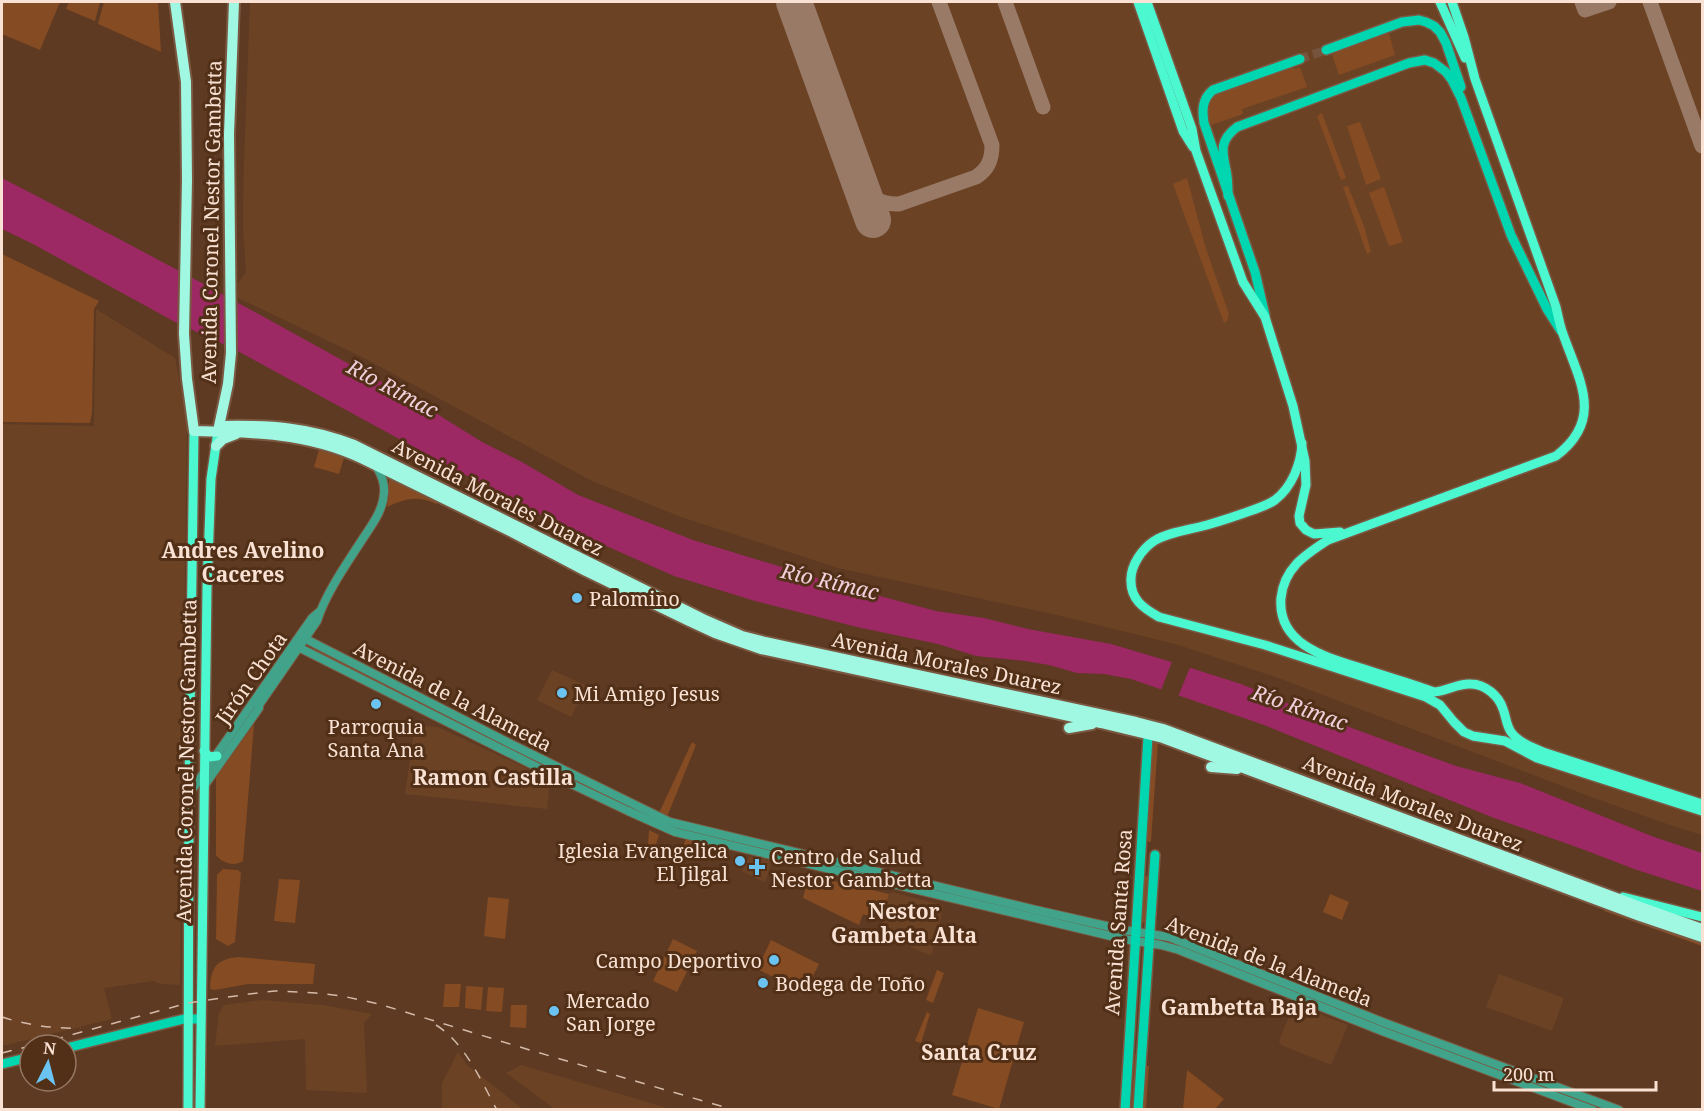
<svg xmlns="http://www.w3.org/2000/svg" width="1704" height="1111" viewBox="0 0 1704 1111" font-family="'Noto Serif',serif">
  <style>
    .built { fill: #6c4225 }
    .green { fill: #854b22 }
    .water { fill: #9c2864 }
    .pier { fill: #5e3a22 }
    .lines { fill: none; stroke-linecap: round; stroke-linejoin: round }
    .taxiway { stroke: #997a66; stroke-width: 15 }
    .runway { stroke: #997a66; stroke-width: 36 }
    .secondary-tunnel { stroke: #75533d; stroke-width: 9; stroke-dasharray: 9 4.5; stroke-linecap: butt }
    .tertiary-casing { stroke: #7a5842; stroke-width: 10 }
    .secondary-casing { stroke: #7a5842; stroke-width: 12 }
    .primary-casing { stroke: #7a5842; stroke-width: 12 }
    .trunk-casing { stroke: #7a5842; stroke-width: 14 }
    .tertiary { stroke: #41a38a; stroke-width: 8 }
    .secondary { stroke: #00d7b1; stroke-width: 9 }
    .primary { stroke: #4cf8d0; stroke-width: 9 }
    .trunk { stroke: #a0f7e2; stroke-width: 10 }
    .rail { stroke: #d4baa9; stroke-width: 1.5; stroke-dasharray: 10 10; stroke-linecap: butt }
    .poi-dot { fill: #6bc3f2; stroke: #523018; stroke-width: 2 }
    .labels { text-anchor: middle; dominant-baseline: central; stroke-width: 6; stroke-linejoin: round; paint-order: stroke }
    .street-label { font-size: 20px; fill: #f9e2d4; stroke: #523018 }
    .poi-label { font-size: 20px; fill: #f9e2d4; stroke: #523018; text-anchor: start }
    .water-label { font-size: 21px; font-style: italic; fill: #f0d1dc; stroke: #523018 }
    .neighbourhood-label { font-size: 21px; font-weight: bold; fill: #f9e2d4; stroke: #523018 }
  </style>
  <rect width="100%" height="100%" fill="#5e3a22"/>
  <!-- built -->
  <g class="built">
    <path d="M250 2H1702V835L1667 824 1594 798 1273 676 1175 644 1057 615 838 568 681 517 592 481 364 358 238 298V283L246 272 243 227 244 162Z"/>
    <path d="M96 309 175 358 187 417 180 985 160 984 153 981 104 988 112 1019 2 1046V424L94 426Z"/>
    <path d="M552 670 587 686 571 717 537 700Z"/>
    <path d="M415 725 438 727 550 779 547 809 405 794Z"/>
    <path d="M749 856 769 860 771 863 767 878 764 882 742 871Z"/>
    <path d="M892 892 942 905 943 908 932 954 929 955 881 934 880 931 889 894Z"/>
    <path d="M1499 974 1564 998 1552 1031 1486 1007Z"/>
    <path d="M262 1000 323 1005 372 1014 364 1023 367 1093 306 1090 305 1039 215 1046 219 1013 224 1005Z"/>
    <path d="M1294 1004 1348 1025 1331 1065 1281 1045 1279 1041Z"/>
    <path d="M458 1052 467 1065 523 1109H442V1083Z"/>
    <path d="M521 1065 671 1109H555L506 1073Z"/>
  </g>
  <!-- green -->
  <g class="green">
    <path d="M2 2H60L40 50 2 34Z"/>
    <path d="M69 2H100L95 21 66 9Z"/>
    <path d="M104 2H158L161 52 98 24Z"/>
    <path d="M1388 30 1395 55 1339 75 1332 55 1335 54 1334 50Z"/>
    <path d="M1291 65 1293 69 1300 67 1307 87 1242 109 1243 114 1208 126C1206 112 1209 103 1218 92Z"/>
    <path d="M1322 113 1346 178 1341 180 1317 116Z"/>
    <path d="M1360 122 1381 179 1366 185 1347 126Z"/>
    <path d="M1187 178 1206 249 1229 314 1227 321 1224 323 1173 184Z"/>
    <path d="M1348 186 1364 226 1371 252 1367 254 1343 187Z"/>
    <path d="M1384 187 1403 242 1389 246 1369 193Z"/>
    <path d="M2 254 99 301 94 309 92 413 90 423 2 422Z"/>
    <path d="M319 450 344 458 339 474 314 467Z"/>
    <path d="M389 478 439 500 436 504C417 495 405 499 387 507L389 493Z"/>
    <path d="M314 648 428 703 425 708 312 650Z"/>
    <path d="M254 724 243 861C235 867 222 863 216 855V777Z"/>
    <path d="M692 742 696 745 667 817 659 813Z"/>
    <path d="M1152 742H1158L1151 842 1145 841Z"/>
    <path d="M516 747 653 815 650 818 514 751Z"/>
    <path d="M649 830 659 835 651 860 647 859Z"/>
    <path d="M686 839 723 847 718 860 682 848Z"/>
    <path d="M223 869 238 870 241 873 235 942 228 946 216 939 217 875Z"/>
    <path d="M809 875 889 894 882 920 863 914 859 925 803 898Z"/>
    <path d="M1145 876H1148L1151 880 1147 920 1145 923 1142 922V919Z"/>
    <path d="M279 879 300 880 295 923 274 921Z"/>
    <path d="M1330 894 1349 902 1342 920 1323 912Z"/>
    <path d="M488 897 509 899 505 939 484 936Z"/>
    <path d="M1605 907 1702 942V946L1604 911Z"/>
    <path d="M673 939 697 951 677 992 653 981Z"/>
    <path d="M771 940 819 964 805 992 757 969Z"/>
    <path d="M239 957 315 964 313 984H248L215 990 210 989C211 967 216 959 239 957Z"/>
    <path d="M937 970 944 973 933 1003 926 1000Z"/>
    <path d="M445 984H461L459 1007H443Z"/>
    <path d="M466 986 483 987 481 1010 465 1008Z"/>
    <path d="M488 987 504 988 502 1012 486 1011Z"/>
    <path d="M511 1005H527L526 1028 510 1027Z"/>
    <path d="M978 1008 1024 1022 999 1109 952 1095Z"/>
    <path d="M927 1012 930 1014 921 1043 915 1041Z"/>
    <path d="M1135 1054H1139L1136 1109 1131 1110Z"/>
    <path d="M1145 1066H1149L1146 1109 1143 1110Z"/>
    <path d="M1187 1070 1224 1099 1215 1109H1183Z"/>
  </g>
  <!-- water -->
  <path class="water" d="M2 178 123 241 213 289 418 402 482 442 522 462 578 495 693 540 850 588 936 611 984 618 1028 629 1111 644 1175 663 1241 684 1316 715 1456 766 1520 783 1654 837 1702 853V891L1634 869 1582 849 1494 818 1264 725 1131 679 1104 674 1077 673 1049 665 1025 661 976 656 938 644 857 627 755 601 674 576 568 529 495 491 234 349 175 322 33 244 2 229Z"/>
  <!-- pier -->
  <path class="pier" d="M1173 659 1191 665 1177 699 1160 693Z"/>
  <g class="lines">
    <!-- taxiway -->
    <g class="taxiway">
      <path d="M1005 2 1043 107"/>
      <path d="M1582 2 1585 10 1609 2"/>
      <path d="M1650 2 1702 146"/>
      <path d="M858 179C869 195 877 205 899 204L976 177C988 169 992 160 992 145L939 2"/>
    </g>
    <!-- runway -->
    <path class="runway" d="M794 2 873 220"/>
    <!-- secondary-tunnel -->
    <path class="secondary-tunnel" d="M1300 59 1326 50"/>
    <!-- tertiary casing -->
    <g class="tertiary-casing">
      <g id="tertiary">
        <path d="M300 636 509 743 670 822 1036 910 1124 930 1169 937 1385 1023 1619 1110"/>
        <path d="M294 645 563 780 628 811 675 832 1123 939 1161 945 1179 950 1382 1031 1593 1110"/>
        <path d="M204 786 259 708V705L317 621C325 595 345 566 360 543 370 527 383 512 384 493 385 484 381 474 376 466"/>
        <path d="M189 794 312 618 319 612"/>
      </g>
    </g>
    <!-- secondary casing -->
    <g class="secondary-casing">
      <g id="secondary">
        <path d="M1326 50 1402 22 1419 20 1426 22 1434 26 1440 32 1446 43 1461 87"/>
        <path d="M1228 196C1228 189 1228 183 1227 176 1224 155 1216 143 1237 127L1409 63 1425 60 1434 63 1446 72 1452 80 1461 98 1511 235 1547 309 1561 331"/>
        <path d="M1265 315 1255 272 1204 123C1202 110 1202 99 1213 90L1300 59"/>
        <path d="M66 1048 184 1019H201"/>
        <path d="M2 1064 30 1057"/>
        <path d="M1125 1110 1148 737"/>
        <path d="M1138 1110 1155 855"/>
      </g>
    </g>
    <!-- primary casing -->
    <g class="primary-casing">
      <g id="primary">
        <path d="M1138 2 1183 131 1193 147"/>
        <path d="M1147 2 1192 129 1196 151 1243 282 1265 317 1293 406 1305 461 1306 485 1299 516 1300 523 1306 530 1314 534 1340 532"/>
        <path d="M1440 2 1465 58"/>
        <path d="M1452 2 1464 37 1475 79 1556 307C1558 316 1560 326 1563 334 1579 380 1605 419 1556 456L1328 540C1305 555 1284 568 1281 598 1277 646 1329 658 1364 669 1387 677 1411 683 1434 692 1447 691 1458 683 1471 684 1485 684 1499 696 1503 709 1506 716 1506 725 1511 732 1518 742 1532 747 1543 752L1702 804"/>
        <path d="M1302 443C1301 464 1292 487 1275 500 1268 505 1259 508 1250 511 1236 516 1221 521 1207 525 1189 530 1169 532 1154 541 1142 549 1131 565 1131 579 1130 599 1143 608 1159 617L1265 645 1426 697 1440 705 1454 722 1464 732 1473 736 1505 741 1537 758 1702 811"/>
        <path d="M204 751 209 757 217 756"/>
        <path d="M1623 897 1702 917"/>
        <path d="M188 1110 189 788 194 431"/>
        <path d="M200 1110 207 588 211 479 218 431"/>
      </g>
    </g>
    <!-- trunk casing -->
    <g class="trunk-casing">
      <g id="trunk">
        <path d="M175 2 186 82 187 180 184 334 187 379 194 431C251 432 308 433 361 458L512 532 586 571 687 620 715 633 761 649 1101 723 1163 738 1640 916 1702 937"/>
        <path d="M221 426C270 425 308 427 354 445L703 619 742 636 765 642 1136 722 1163 729 1643 908 1702 929"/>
        <path d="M218 431 228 384 231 353 229 134 234 2"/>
        <path d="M216 446 223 439 236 434"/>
        <path d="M1069 728 1092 724"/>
        <path d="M1211 767 1237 769"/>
      </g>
    </g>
    <!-- tertiary -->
    <use href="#tertiary" class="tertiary"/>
    <!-- secondary -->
    <use href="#secondary" class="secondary"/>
    <!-- primary -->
    <use href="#primary" class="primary"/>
    <!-- trunk -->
    <use href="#trunk" class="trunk"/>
    <!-- rail -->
    <g class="rail">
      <path d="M2 1017C27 1025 53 1029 81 1028"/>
      <path d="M436 1025C465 1043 481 1081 497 1110"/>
      <path d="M34 1045 188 1003 249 994 275 991 316 993 342 996 379 1004 533 1051 734 1110"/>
      <path d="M2 1053 30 1046"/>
    </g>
  </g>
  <!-- markers -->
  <g class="poi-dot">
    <circle cx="577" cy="598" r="6"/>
    <circle cx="562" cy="693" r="6"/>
    <circle cx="376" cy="704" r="6"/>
    <circle cx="740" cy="861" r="6"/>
    <path d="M754 858h6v6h6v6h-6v6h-6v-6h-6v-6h6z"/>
    <circle cx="774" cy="960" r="6"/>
    <circle cx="763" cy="983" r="6"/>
    <circle cx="554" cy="1011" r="6"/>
  </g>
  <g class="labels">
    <!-- street labels -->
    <g class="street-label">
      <text transform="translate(211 222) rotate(-89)">Avenida Coronel Nestor Gambetta</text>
      <text transform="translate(498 497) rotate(27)">Avenida Morales Duarez</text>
      <text transform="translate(947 663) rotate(12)">Avenida Morales Duarez</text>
      <text transform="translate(251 678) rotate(-55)">Jirón Chota</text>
      <text transform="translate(453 696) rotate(27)">Avenida de la Alameda</text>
      <text transform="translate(186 761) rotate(-89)">Avenida Coronel Nestor Gambetta</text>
      <text transform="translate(1413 803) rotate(21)">Avenida Morales Duarez</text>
      <text transform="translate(1118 922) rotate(-86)">Avenida Santa Rosa</text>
      <text transform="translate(1269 961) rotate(21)">Avenida de la Alameda</text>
    </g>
    <!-- poi labels -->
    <g class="poi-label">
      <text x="589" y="598">Palomino</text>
      <text x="574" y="693">Mi Amigo Jesus</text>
      <text x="376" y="726" text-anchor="middle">Parroquia<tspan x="376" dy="23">Santa Ana</tspan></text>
      <text x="728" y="850" text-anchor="end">Iglesia Evangelica<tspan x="728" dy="23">El Jilgal</tspan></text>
      <text x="771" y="856">Centro de Salud<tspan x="771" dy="23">Nestor Gambetta</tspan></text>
      <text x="762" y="960" text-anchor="end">Campo Deportivo</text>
      <text x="775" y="983">Bodega de Toño</text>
      <text x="566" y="1000">Mercado<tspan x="566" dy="23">San Jorge</tspan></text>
    </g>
    <!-- water labels -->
    <g class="water-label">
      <text transform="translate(393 388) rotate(28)">Río Rímac</text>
      <text transform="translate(830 581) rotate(13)">Río Rímac</text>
      <text transform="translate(1300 707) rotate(19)">Río Rímac</text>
    </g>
    <!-- neighbourhood labels -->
    <g class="neighbourhood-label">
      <text x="243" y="550">Andres Avelino<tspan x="243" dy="24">Caceres</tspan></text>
      <text x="493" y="777">Ramon Castilla</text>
      <text x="904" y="911">Nestor<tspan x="904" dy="24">Gambeta Alta</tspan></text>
      <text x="1239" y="1007">Gambetta Baja</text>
      <text x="979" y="1052">Santa Cruz</text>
    </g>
  </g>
  <!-- border -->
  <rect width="1704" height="1111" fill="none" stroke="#f9e2d4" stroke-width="6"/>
  <!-- north arrow -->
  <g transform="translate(48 1063) rotate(6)"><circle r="28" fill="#523018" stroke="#957763" stroke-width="1.5"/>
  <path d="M0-4.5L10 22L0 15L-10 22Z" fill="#6bc3f2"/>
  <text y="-9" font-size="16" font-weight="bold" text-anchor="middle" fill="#f9e2d4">N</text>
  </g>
  <!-- scale -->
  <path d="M1494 1081v9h162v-9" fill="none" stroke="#f9e2d4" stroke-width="3"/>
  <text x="1503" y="1081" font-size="18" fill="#f9e2d4" stroke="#523018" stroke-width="4.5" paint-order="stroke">200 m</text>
</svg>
